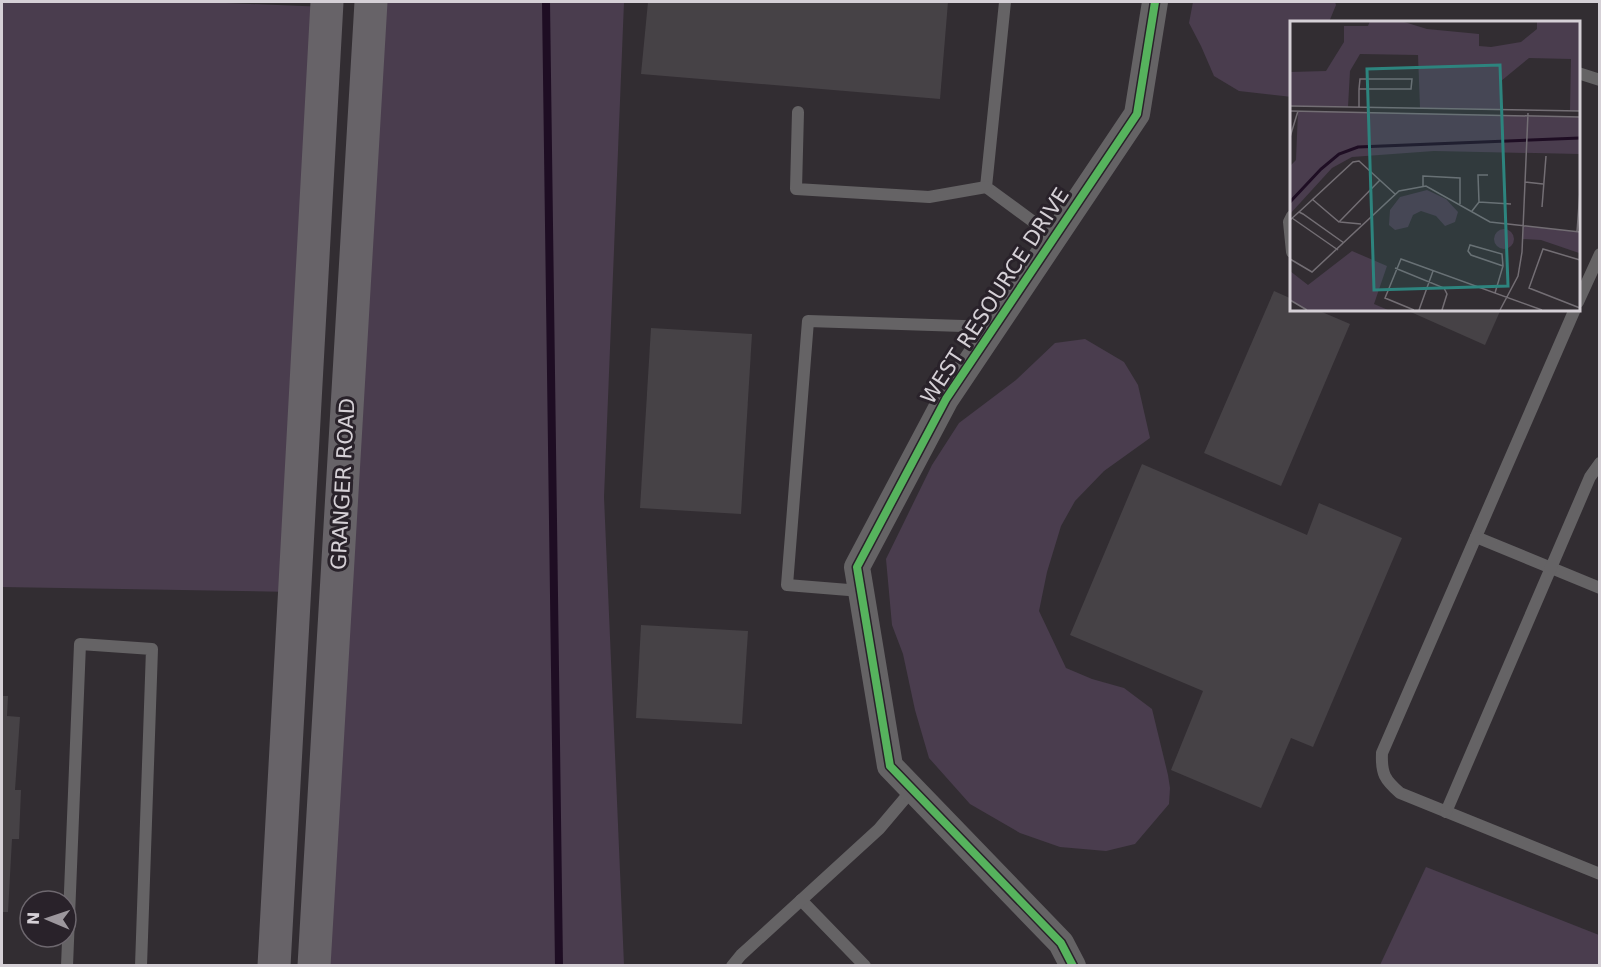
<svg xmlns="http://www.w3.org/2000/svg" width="1601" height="967" viewBox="0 0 1601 967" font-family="'DejaVu Sans',sans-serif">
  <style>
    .green { fill: #4a3d4e }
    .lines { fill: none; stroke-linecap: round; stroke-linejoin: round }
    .stream { stroke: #1e0d23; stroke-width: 8 }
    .building { fill: #464246 }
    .lane { stroke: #656365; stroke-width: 12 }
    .street { stroke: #656365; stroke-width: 26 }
    .primary { stroke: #676368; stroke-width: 33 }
    .cycleway-casing { stroke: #29222a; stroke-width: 11 }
    .cycleway { stroke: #56b35d; stroke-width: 8 }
    .labels { text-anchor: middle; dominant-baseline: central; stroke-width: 6; stroke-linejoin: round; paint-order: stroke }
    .street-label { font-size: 21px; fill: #d5d0d6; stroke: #29222a }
    .inset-river { fill: none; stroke: #1e0d23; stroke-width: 3 }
    .inset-road { fill: none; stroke: #736e74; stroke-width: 1.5 }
    .view { fill: #2d847e; fill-opacity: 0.15; stroke: #2d847e; stroke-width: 3 }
    .inset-edge { fill: none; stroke: #d5d0d6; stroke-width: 3 }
  </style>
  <rect width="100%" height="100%" fill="#322d32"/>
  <!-- green -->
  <g class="green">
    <path d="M2 2H203L327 7 295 592 2 587Z"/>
    <path d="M371 2H624L604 497 624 965 314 966Z"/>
    <path d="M1193 2H1335L1336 5 1329 22H1292V97L1239 91 1214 76 1201 46 1189 23Z"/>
    <path d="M1085 339 1124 362 1138 385 1150 438 1104 471 1075 501 1061 526 1047 572 1039 611 1066 668 1092 679 1124 688 1152 709 1168 775 1170 788 1169 804 1135 844 1106 851 1060 847 1020 833 970 804 929 758 915 710 903 654 892 625 886 559 932 465 959 423 1016 380 1055 343Z"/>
    <path d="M1426 867 1599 935V965H1380Z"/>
  </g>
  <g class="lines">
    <!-- stream -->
    <path class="stream" d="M546 2 559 966"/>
  </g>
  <!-- building -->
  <g class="building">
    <path d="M648 2H948L940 99 641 74Z"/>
    <path d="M1274 291 1292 299V309H1315L1350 324 1281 486 1204 453Z"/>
    <path d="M1404 309H1501L1485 345Z"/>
    <path d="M651 328 752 334 741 514 640 508Z"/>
    <path d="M1142 464 1307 535 1319 503 1402 538 1313 747 1291 738 1261 808 1171 770 1203 691 1070 635Z"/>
    <path d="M641 625 748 631 742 724 636 718Z"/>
    <path d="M2 696H8L7 716 20 717 15 790H21L19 839H12L8 912H2Z"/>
  </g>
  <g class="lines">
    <!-- lane -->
    <g class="lane">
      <path d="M1005 2 986 187 1054 237"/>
      <path d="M1578 73 1600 80"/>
      <path d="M798 112 796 189 929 197 986 187"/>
      <path d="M1292 216 1289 222 1292 252"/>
      <path d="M1578 302 1600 254"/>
      <path d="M1575 309 1382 753C1381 774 1385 780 1400 793L1600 874"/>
      <path d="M1476 537 1600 588"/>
      <path d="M861 591 787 585 808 321 994 327"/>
      <path d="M1446 812 1590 477 1600 463"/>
      <path d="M801 900 865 966"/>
      <path d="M67 966 80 644 152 649 141 966"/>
      <path d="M732 966 741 955 879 829 912 790"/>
    </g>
    <!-- street -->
    <path class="street" d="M1073 966 1061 943 890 766 857 567 946 399 1137 114 1155 2"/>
    <!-- primary -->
    <g class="primary">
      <path d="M274 966 327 2"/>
      <path d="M314 966 371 2"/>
    </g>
    <!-- cycleway casing -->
    <g class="cycleway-casing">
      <path id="cycleway" d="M1073 966 1061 943 890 766 857 567 946 399 1137 114 1155 2"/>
    </g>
    <!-- cycleway -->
    <use href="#cycleway" class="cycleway"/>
  </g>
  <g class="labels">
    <!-- street labels -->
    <g class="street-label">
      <text transform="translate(995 296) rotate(-57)">WEST RESOURCE DRIVE</text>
      <text transform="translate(343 484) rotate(-87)">GRANGER ROAD</text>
    </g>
  </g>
  <!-- overview -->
  <g transform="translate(1290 21)">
    <rect width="290" height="290" fill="#322d32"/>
    <path d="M80 0H111L137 8 189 13V25L201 26 231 21 247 8V0H289V90H280L281 38 239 37 211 60V89L130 87 128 34 70 33 60 50 58 86 0 85V51L36 50 54 21V5H78ZM8 90 289 96V133L144 130 62 136 42 147 0 193V145L6 139ZM137 169 156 178 168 191 165 201 155 205 146 195 131 190 123 194 118 206 105 209 99 204 100 189 110 176ZM233 205 289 211V232L251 219 233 218ZM204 218a10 10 0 1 1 20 0a10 10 0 1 1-20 0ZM62 230 97 245 84 283 98 289H17L0 279V250L18 264Z" fill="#4a3d4e"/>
    <path class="inset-river" d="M0 181 31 148 49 133 68 126 290 117"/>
    <path class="inset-road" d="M0 85 290 90M69 86V68L70 58H122L121 68H69M0 90 290 96M0 116 8 90M235 161 253 163M133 165V155L170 157V183M22 178 49 201 90 159M189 181 188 154H198M252 186 256 135M182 190 189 181 221 183M9 191 63 141 69 140 105 173M2 197 48 229M0 199 9 191 13 193 54 222M50 201 71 203M287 211 290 170M0 238 22 251 109 170 136 165 200 201 290 211M290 239 253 228 239 267 290 287M105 247 154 267 157 273 152 289M205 272 213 245 212 233 180 224 178 230 181 234 213 245M0 279 17 289M124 289 95 277 111 238 252 289M129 289 143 250M210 289 228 255 232 231 238 92"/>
    <path class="view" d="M210 44 218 265 84 269 77 48Z"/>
    <rect width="290" height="290" class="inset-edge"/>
  </g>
  <!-- border -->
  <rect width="1601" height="967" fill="none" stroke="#d5d0d6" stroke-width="6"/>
  <!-- north arrow -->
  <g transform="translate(48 919) rotate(272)"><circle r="28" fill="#29222a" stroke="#6e686f" stroke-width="1.5"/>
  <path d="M0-4.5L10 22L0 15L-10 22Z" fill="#9c979d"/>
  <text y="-9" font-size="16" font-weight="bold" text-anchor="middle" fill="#d5d0d6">N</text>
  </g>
</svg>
